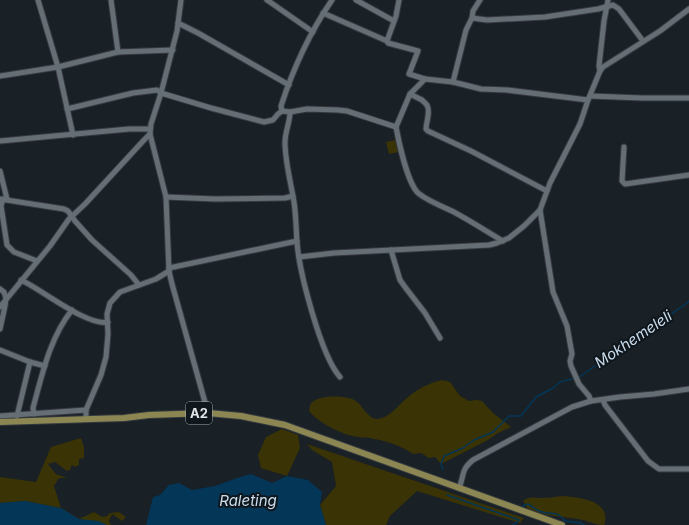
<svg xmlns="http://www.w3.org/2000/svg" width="689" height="525" viewBox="0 0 689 525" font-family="Inter,sans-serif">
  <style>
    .green { fill: #3a3305 }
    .water { fill: #043657 }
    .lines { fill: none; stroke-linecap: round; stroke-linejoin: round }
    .stream { stroke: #043657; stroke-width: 1.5 }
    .minor-casing { stroke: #353a3f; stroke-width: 7 }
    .major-casing { stroke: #353a3f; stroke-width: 8 }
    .minor { stroke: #666e75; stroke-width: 5 }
    .major { stroke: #8c8752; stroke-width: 6 }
    .labels { text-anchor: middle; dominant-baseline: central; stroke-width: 4; stroke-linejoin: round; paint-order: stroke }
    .shield { fill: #10171c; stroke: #a2a7ac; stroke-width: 1 }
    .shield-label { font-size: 13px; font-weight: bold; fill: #e0e5e9 }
    .water-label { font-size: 15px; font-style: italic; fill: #c9ddee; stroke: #10171c }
  </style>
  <rect width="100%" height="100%" fill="#192026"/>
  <!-- green -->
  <g class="green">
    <path d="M395 140 398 152 389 154 386 142Z"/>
    <path d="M442 380 450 382 460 396 469 401 477 400 482 401 493 413 511 427 498 433 488 440 441 464 435 457 429 458 421 453 413 454C400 445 386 441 370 438 366 437 362 438 358 437 342 435 319 423 309 411 309 411 310 406 310 405 316 394 347 395 356 401 363 406 368 419 377 419 390 418 398 405 407 398 417 389 429 383 442 380Z"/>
    <path d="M282 429 298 435 300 448 287 476 261 468 258 455 266 437Z"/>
    <path d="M81 438 84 447V458L79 459V465L75 467 72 465 70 470 67 471 55 462 48 464 56 474 67 478H59L54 486 61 508 79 519 94 512 102 517 107 516 110 513 119 512 126 517 122 521 112 514 109 521 111 525H37L59 508 25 501 0 503V477L36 482 51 447Z"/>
    <path d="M307 444 524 518 520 523 417 491 390 516 386 525H326L320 505 336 486 332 462 312 450Z"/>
    <path d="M561 496C577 497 613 500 604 525 595 525 591 522 583 520 571 517 537 516 528 509 526 507 525 504 523 501 529 496 534 498 541 498 548 498 555 497 561 496Z"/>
  </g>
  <!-- water -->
  <g class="water">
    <path d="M251 474 272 483 287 476 308 480 322 492 320 505 326 525H146L153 497 160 495 169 485 179 483 192 490 215 486 237 478Z"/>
    <path d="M25 501 61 508 79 519 99 521 107 525H0V503Z"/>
  </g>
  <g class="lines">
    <!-- stream -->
    <g class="stream">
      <path d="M578 378 609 356 618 347 623 345C633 339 643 332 652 326 665 317 678 311 689 301"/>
      <path d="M443 470 441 464 444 456 463 448 474 440 493 432 509 416H521L536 397 553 388 560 382 572 379"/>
      <path d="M447 495 519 520 513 525"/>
      <path d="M523 508 524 505 528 504C532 506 536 511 542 512 552 515 557 510 565 521L581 523 584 525"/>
    </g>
    <!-- minor casing -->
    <g class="minor-casing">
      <g id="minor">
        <path d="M38 0 58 67 73 135"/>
        <path d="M111 0 118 52"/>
        <path d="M267 0 313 32"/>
        <path d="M356 0 394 21"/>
        <path d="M323 13 387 41 396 16 399 0"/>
        <path d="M472 18 473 11 480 0"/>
        <path d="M178 23 198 33 289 85"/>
        <path d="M387 41 388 43 418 51 409 74 425 79"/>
        <path d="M600 71 599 66 604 21 608 0"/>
        <path d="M0 76 58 67 118 52 173 50"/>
        <path d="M453 82 466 30 472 18 487 20 545 17 598 9 613 5 619 9 643 41"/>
        <path d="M410 94 422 100 427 105C431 113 426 121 426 129L428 131 471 151 547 191"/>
        <path d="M590 96 642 98H689"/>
        <path d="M67 109 133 93 157 90 161 93 177 31 181 0"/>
        <path d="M282 111 281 106C293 69 310 32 332 0"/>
        <path d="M290 112C290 122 285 132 285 142 285 162 291 183 294 202 296 215 296 228 297 242 299 271 321 356 340 377"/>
        <path d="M396 127C399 143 407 180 417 192 424 199 443 207 452 211 469 220 486 231 503 241"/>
        <path d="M0 141 129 129H150"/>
        <path d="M624 147 622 181 625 184 689 175"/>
        <path d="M0 171 7 199"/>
        <path d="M166 197 215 199 285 198 293 196"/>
        <path d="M0 199 64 209 68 211 75 221 92 240 131 275 139 285"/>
        <path d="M3 199 1 206 7 245 14 252 37 261"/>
        <path d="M540 210 553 292 567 326 572 354 570 361 571 366 579 384 589 396 591 401"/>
        <path d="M391 250 400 280 405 287 425 313 440 338"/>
        <path d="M299 257 334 253 489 245 497 243 509 238 524 226 540 210 550 183 580 124 588 100"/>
        <path d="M169 268 297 241"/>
        <path d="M21 280C41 289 88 327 108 322"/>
        <path d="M0 289 4 292 6 298 5 306 0 329"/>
        <path d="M0 307 50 246 69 219 85 204 144 140 150 134"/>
        <path d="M0 350 30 362 45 366"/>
        <path d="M603 400 605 405 648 461 659 469H689"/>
        <path d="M208 413 172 284 169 271 166 197 150 134 151 124 161 93 211 108 264 122 273 120 278 114 282 111 290 112 307 109 338 110 347 111 396 127 410 94 425 79 453 82 481 89 507 90 588 100 600 71 603 67 660 31 689 9"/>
        <path d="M34 414 33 408C42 375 50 337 72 310"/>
        <path d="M0 416 86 410"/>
        <path d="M17 416 30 362"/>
        <path d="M86 419V410L101 375 106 357 108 334 107 314 110 303 120 292 156 279 169 271"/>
        <path d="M459 488C465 474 460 471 473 460L572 407 591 401 620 397 654 394 689 389"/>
      </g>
    </g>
    <!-- major casing -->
    <g class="major-casing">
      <path id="major" d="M0 422 92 419 124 418 149 415 208 413 241 416 285 425 562 525"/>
    </g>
    <!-- minor -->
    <use href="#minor" class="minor"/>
    <!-- major -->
    <use href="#major" class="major"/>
  </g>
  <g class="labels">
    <!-- shield labels -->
    <rect class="shield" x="186" y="402" width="26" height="22" rx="3"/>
    <g class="shield-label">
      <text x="199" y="413">A2</text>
    </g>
    <!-- water labels -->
    <g class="water-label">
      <text transform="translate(633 339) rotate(-34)">Mokhemeleli</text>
      <text x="248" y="500">Raleting</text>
    </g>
  </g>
</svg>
